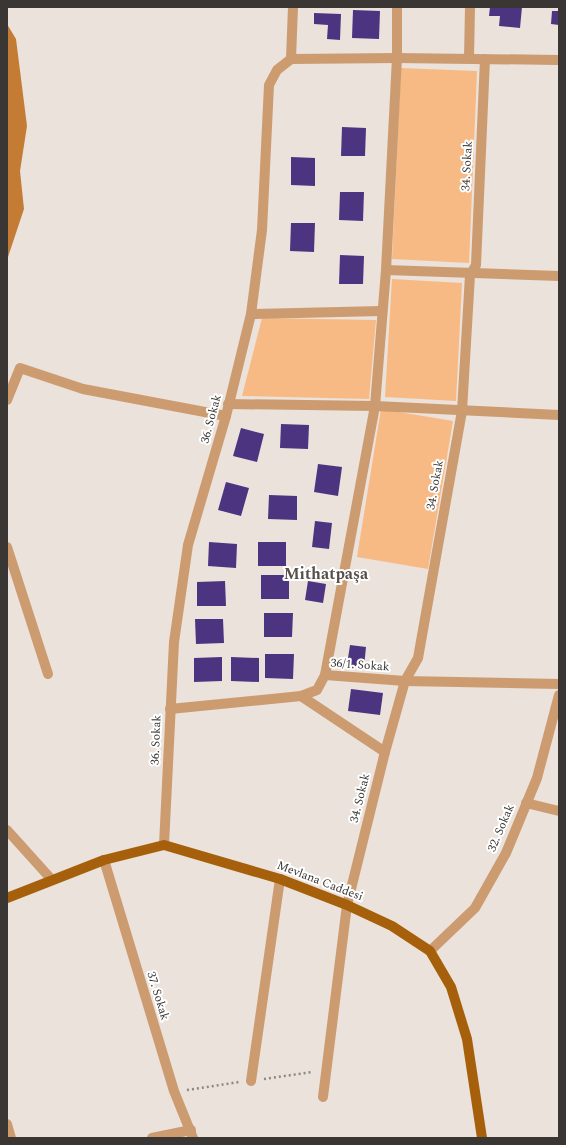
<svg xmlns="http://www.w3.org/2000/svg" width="566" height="1145" viewBox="0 0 566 1145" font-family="Spectral,serif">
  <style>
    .green { fill: #f8ba84 }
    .water { fill: #c47c35 }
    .building { fill: #4c3480 }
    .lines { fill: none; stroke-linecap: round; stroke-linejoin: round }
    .path { stroke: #8e8883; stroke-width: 2.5; stroke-dasharray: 2 3; stroke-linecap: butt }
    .service { stroke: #cd9b70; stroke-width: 10 }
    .minor { stroke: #cd9b70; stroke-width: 10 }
    .primary { stroke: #a6600b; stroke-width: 10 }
    .labels { text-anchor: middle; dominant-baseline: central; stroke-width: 4; stroke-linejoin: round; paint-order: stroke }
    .street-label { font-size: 12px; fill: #393633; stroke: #fff }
    .district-label { font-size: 16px; font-weight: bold; fill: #56504a; stroke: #fff }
  </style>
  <rect width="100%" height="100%" fill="#eae2db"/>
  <!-- green -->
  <g class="green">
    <path d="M401 68 477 71 469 263 392 259Z"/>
    <path d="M392 279 462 283 456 401 385 397Z"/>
    <path d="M262 318 376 320 369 399 242 396Z"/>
    <path d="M381 409 453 421 428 569 357 557Z"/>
  </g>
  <!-- water -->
  <path class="water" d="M7 24 16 39 27 126 20 171 24 209 7 260Z"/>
  <!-- building -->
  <g class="building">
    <path d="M490 7H522L520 28 499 26 500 16H489Z"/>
    <path d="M353 10 380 11 379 39 352 38Z"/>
    <path d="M552 11H559V25L551 24Z"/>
    <path d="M314 13 341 14 340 40 327 39 328 25 314 24Z"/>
    <path d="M342 127 366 128 365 156H341Z"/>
    <path d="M291 157 315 158V186L291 185Z"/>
    <path d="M340 192H364L363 221 339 220Z"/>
    <path d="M291 223H315L314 252 290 251Z"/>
    <path d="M340 255 364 256 363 284H339Z"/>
    <path d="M281 424 309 425 308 449 280 448Z"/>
    <path d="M241 428 264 434 257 462 233 456Z"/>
    <path d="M318 464 342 467 338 496 314 492Z"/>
    <path d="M226 482 249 488 241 516 218 510Z"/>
    <path d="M269 495 297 496V520L268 519Z"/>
    <path d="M315 521 332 523 329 549 312 547Z"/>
    <path d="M209 542 237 544 236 568 208 566Z"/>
    <rect x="258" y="542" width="28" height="24"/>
    <rect x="261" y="575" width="28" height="24"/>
    <path d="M225 581 226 606H197V582Z"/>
    <path d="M308 581 326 584 323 603 305 600Z"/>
    <path d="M264 613H293L292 637H264Z"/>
    <path d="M195 619H223L224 643 196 644Z"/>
    <path d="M350 645 366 647 364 667 347 665Z"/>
    <path d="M265 654H294L293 679 265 678Z"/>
    <path d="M222 657V681L194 682V658Z"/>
    <path d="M231 657 259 658V682L231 681Z"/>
    <path d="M351 689 383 693 380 715 348 711Z"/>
  </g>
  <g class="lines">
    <!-- path -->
    <g class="path">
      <path d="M264 1079 312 1072"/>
      <path d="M187 1090 239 1082"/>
    </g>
    <!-- service -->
    <path class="service" d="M7 830 52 880"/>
    <!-- minor -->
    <g class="minor">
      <path d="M469 58 470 7"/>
      <path d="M291 59 397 58 559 60"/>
      <path d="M386 270 559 276"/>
      <path d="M251 314 382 311"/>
      <path d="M7 400 20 368 83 389 226 416"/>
      <path d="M228 404 375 406 559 415"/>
      <path d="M7 547 48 674"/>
      <path d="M325 675 375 406 386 270 397 58V7"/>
      <path d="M301 696 385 752"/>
      <path d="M170 709 301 696 317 690 325 675 405 681 559 684"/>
      <path d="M526 803 559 811"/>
      <path d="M164 845 174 642 188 545 226 416 251 314 262 230 269 85 277 70 291 59 293 7"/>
      <path d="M104 860 174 1091 193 1138"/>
      <path d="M430 951 475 908 506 853 537 778 559 695"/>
      <path d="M251 1081 280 879"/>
      <path d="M323 1097 347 905 385 752 405 681 418 658 462 411 470 275 476 265 485 59"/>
      <path d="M7 1124 11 1138"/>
      <path d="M152 1138 191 1130"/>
    </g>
    <!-- primary -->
    <path class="primary" d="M7 898 104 860 164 845 280 879 347 905 392 926 430 951 451 987 467 1039 482 1138"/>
  </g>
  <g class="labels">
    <!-- street labels -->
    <g class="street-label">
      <text transform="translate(467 166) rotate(-87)">34. Sokak</text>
      <text transform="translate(211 419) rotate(-75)">36. Sokak</text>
      <text transform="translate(435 485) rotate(-80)">34. Sokak</text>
      <text transform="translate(360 665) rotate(4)">36/1. Sokak</text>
      <text transform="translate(156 740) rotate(-88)">36. Sokak</text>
      <text transform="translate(360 798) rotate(-76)">34. Sokak</text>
      <text transform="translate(501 828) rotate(-67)">32. Sokak</text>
      <text transform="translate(320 881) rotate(21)">Mevlana Caddesi</text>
      <text transform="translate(158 996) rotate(73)">37. Sokak</text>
    </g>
    <!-- district labels -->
    <g class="district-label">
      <text x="326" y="574">Mithatpaşa</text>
    </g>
  </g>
  <!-- border -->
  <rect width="566" height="1145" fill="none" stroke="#393633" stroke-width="16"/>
</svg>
